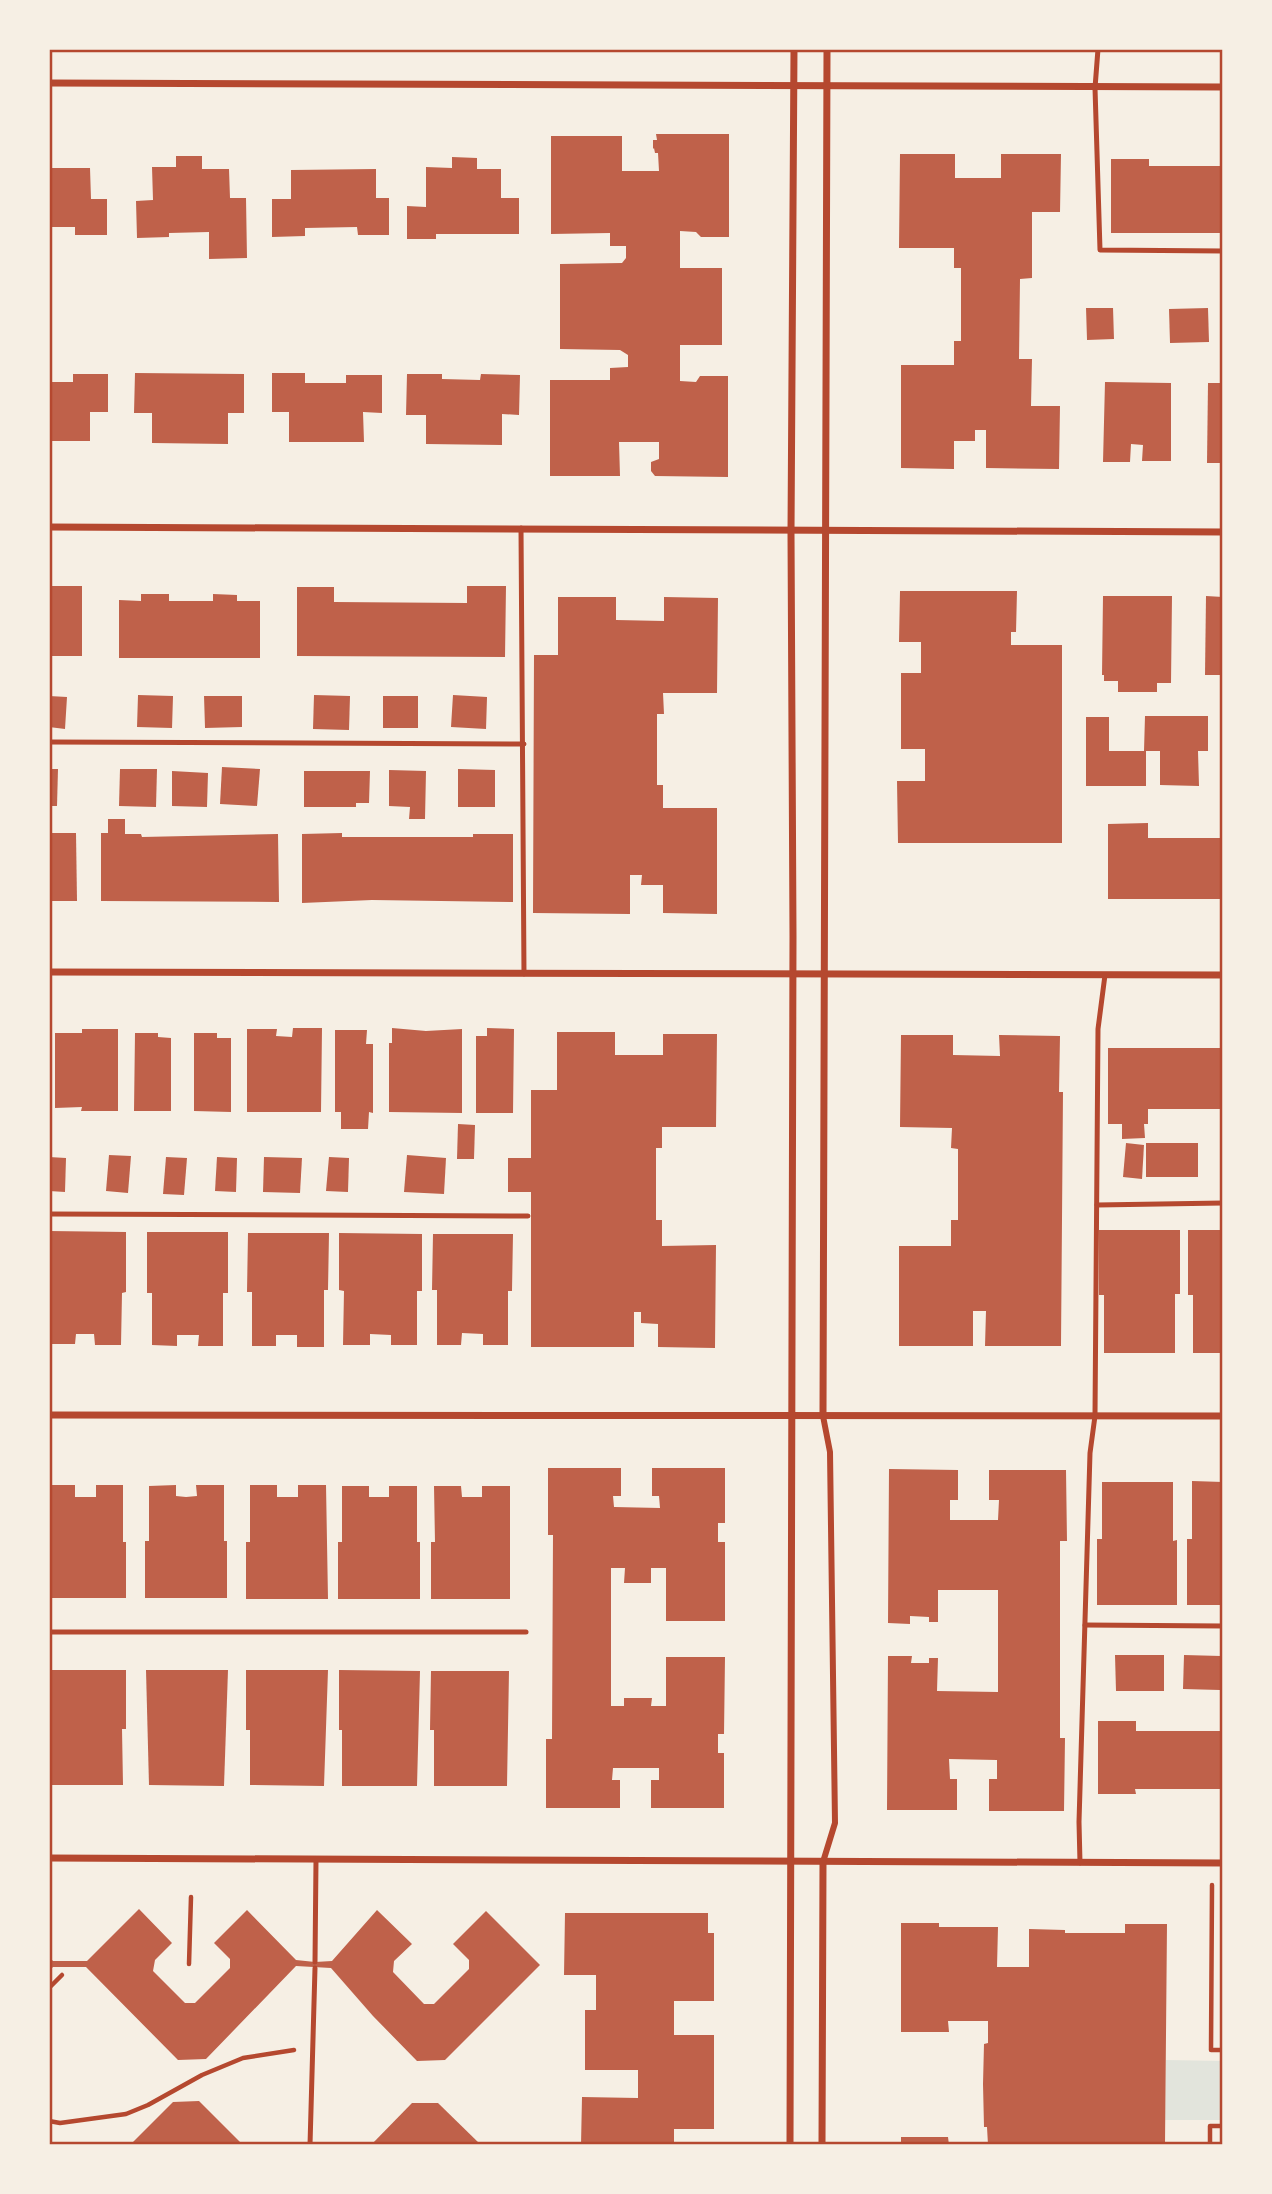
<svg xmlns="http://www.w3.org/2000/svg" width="1272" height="2194" viewBox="0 0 1272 2194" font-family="Signika,sans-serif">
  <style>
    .green { fill: #e2e4dc }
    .building { fill: #bf614a }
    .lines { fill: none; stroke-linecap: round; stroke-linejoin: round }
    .path { stroke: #b5482f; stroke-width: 4.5 }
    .service { stroke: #b5482f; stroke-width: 5 }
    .pedestrian { stroke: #b5482f; stroke-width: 6 }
    .minor { stroke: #b5482f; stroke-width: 7 }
    .neatline { fill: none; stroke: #b5482f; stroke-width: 2.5 }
  </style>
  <rect width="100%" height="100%" fill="#f6efe4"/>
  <!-- green -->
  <path class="green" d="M1166 2060 1223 2061V2120H1165Z"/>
  <!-- building -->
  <g class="building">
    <path d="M656 134H729V237H701L696 232 680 231V268H722V345H680V381L696 382 700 376H728V477L655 476 651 471V462L659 459V442H619L620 476H550V380H610V368L628 367V355L620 350 560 349V264L622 263 626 258V246H610V233L551 234V136H622V171H659L658 153H655L654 148 653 149V140H657Z"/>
    <path d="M900 154H955V178H1001V154H1061L1060 212H1032V278L1020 279 1019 359H1032L1031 406H1060L1059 469 986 468V430H975V441H954V469L901 468V365H954V341H961V268H954V248H899Z"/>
    <path d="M176 156H202V169H229L230 198H246L247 258 209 259V232L169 233V237L137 238 136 201 153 200 152 167H176Z"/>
    <path d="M452 157 477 158V169H501V198H519V234H436V239H407V206L426 207V167L452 168Z"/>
    <path d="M1111 159H1149V166H1223V233H1111Z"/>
    <path d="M49 168H90L91 199H107V235H75V227H49Z"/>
    <path d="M376 169V198H389V235H358L357 227 305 228V236L272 237V199H291V170Z"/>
    <path d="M1086 308H1113L1114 339 1087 340Z"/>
    <path d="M1208 308 1209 342 1170 343 1169 309Z"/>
    <path d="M135 373 244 374V413H228V444L152 443V413H134Z"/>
    <path d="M272 373H305V383H346V375H382V413L363 412 364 442H289V412H272Z"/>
    <path d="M73 374H108V412H90V441H49V382H73Z"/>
    <path d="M407 374H442V379L480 380 481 374 520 375 519 415 502 414V445L426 444V415H406Z"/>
    <path d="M1105 382 1171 383V461H1142L1143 445 1131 444 1130 462H1103Z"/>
    <path d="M1208 383H1223V463H1207Z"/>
    <rect x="49" y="586" width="33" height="70"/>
    <path d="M467 586H506L505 657 297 656V587H334V602L467 603Z"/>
    <path d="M900 591H1017L1016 632H1011V645H1062V843H898L897 781H925V749H901V673H921V642H899Z"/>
    <path d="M141 594H169V601H213V594L237 595V601H260V658H119V600L141 601Z"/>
    <path d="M1103 596H1172L1171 683H1157V692H1118V681H1104V675H1102Z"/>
    <path d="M1206 596 1223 597V675H1205Z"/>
    <path d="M558 597H616V620L664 621V597L718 598 717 693H663L664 714H657V785H663V808H717V914L663 913V885H641L642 875H630V914L533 913 534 655H558Z"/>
    <path d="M138 695 173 696 172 728 137 727Z"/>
    <path d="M314 695 350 696 349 730 313 729Z"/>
    <path d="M453 695 487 697 486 729 451 727Z"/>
    <path d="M49 696 67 697 65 729 49 727Z"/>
    <path d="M204 696H242V727L205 728Z"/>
    <rect x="383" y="696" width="35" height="32"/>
    <path d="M1145 716H1208V751H1198L1199 786 1160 785V751H1144Z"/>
    <path d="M1086 717H1109V751H1146V786H1086Z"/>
    <path d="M222 767 260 769 257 806 220 804Z"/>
    <path d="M49 769H58L57 806H49Z"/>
    <path d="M120 769H157L156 807 119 806Z"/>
    <path d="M458 769 495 770V807H458Z"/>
    <path d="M389 770 426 771 425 819H409L410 807 389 806Z"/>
    <path d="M172 771 208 773 207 807 172 806Z"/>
    <path d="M304 771H370L369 803H356V807H304Z"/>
    <path d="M108 819H125V834H141L142 837 278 834 279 902 101 901V833H108Z"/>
    <path d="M1148 823V838H1223V899H1108V824Z"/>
    <path d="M49 833H76L77 901H49Z"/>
    <path d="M342 833V837H473V834H513V902L372 900 302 903V834Z"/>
    <path d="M293 1028H322L321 1112H247V1029H277L276 1036 292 1037Z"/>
    <path d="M392 1028 426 1031 462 1029V1113L389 1112V1043H392Z"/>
    <path d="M487 1028 514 1029 513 1113H476V1036H487Z"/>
    <path d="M82 1029H118V1111H81L82 1107 55 1108V1033H82Z"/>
    <path d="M335 1030H367L366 1044H373V1113L369 1112 368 1129H341V1112H335Z"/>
    <path d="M557 1032H615V1055H663V1034H717L716 1127H662V1148H656V1220H662V1246L716 1245 715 1348 658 1347V1324L641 1323V1312H634V1347H531V1192H508V1158H531V1090H557Z"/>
    <path d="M135 1033H158V1037L171 1038V1111H134Z"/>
    <path d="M194 1033H217V1038H231V1112L194 1111Z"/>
    <path d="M901 1035H953V1055L1000 1056 999 1035 1060 1036 1059 1092H1063L1061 1346H985L986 1311H973V1346H899V1246H951V1220H958V1149L951 1148 952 1128 900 1127Z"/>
    <path d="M1108 1048H1223V1109H1148V1124H1144L1145 1138 1122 1139V1124H1108Z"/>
    <path d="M458 1124 475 1125 474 1159H457Z"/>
    <path d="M1126 1143 1144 1145 1142 1179 1123 1177Z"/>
    <rect x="1146" y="1143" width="52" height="34"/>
    <path d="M109 1155 131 1156 128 1193 106 1191Z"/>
    <path d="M407 1155 446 1158 444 1194 404 1192Z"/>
    <path d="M49 1157 66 1158 65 1192 49 1191Z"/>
    <path d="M166 1157 187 1158 184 1195 163 1194Z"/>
    <path d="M217 1157 237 1158 236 1192 215 1191Z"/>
    <path d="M264 1157 302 1158 300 1193 263 1192Z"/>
    <path d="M329 1157 349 1158 348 1192 326 1191Z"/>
    <path d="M1099 1230H1180V1294H1175V1353H1104V1295H1099Z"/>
    <path d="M1188 1230H1223V1353H1193V1295H1188Z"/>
    <path d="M49 1231 126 1232V1292L122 1293 121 1345H95L94 1334H76L75 1344H51Z"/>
    <path d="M147 1232H228V1293H223V1346H198L199 1335H177V1346L152 1345V1293H147Z"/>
    <path d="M248 1233H329L328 1290H324V1347H297V1335H276V1346H252V1292H247Z"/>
    <path d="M339 1233 422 1234V1291H417V1345H391V1335L370 1334V1345H343L344 1291 339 1290Z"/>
    <path d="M433 1234H513L512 1291H508V1345H483V1334L462 1333 461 1345H437V1290H432Z"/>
    <path d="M548 1468H621V1496H613L614 1507 660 1508 659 1496H652V1468H725V1523H718V1542H725V1621H666V1568H651V1583H624L625 1568H611V1706H624V1698H652L651 1706H666V1657H725L724 1734H718V1753H724V1808H651V1780H659V1768H613L612 1780H620V1808H546V1739H552L553 1535H548Z"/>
    <path d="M889 1469 958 1470V1500H950V1520H998L999 1500H989V1470H1066L1067 1541H1060V1738H1065L1064 1811H989V1779H997V1760L949 1759 950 1779H957V1810H887L888 1656H912L911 1663H929V1658H938L937 1691 998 1692V1590H938V1622H929V1617L910 1616V1624L888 1623Z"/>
    <path d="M1192 1481 1223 1482V1605H1187V1539H1192Z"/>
    <path d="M1102 1482H1173V1541L1177 1540V1605H1097V1539H1102Z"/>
    <path d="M49 1485H75V1497H96V1485H123V1542H126V1598H49Z"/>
    <path d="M176 1485V1496L186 1497 197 1496 196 1485H224V1541H227V1598H145V1541H149V1486Z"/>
    <path d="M250 1485H277V1497H298V1485H326L328 1599H246V1542H250Z"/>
    <path d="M342 1486H369V1497H389V1486H417V1542H420V1599H338V1542H342Z"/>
    <path d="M434 1486H461L462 1497H482V1486H510V1599H431V1542H435Z"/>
    <path d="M1115 1655H1164V1691H1116Z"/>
    <path d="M1184 1655 1221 1656 1220 1690 1183 1689Z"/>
    <path d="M49 1670H126V1729H122L123 1785H49Z"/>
    <path d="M146 1670H228L224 1786 149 1785Z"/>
    <path d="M246 1670H328L324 1786 250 1785V1730H246Z"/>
    <path d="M339 1670 420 1671 417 1786H342V1730H339Z"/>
    <path d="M431 1671H509L507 1786H434V1730H430Z"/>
    <path d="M1098 1721H1136V1731H1223V1789H1135L1136 1794H1098Z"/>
    <path d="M139 1909 172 1943 155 1960 153 1971 185 2003H195L230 1968V1959L214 1943 247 1910 296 1960 315 1962 332 1961 377 1910 412 1944 394 1961 393 1972 424 2004H434L469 1969V1960L453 1944 486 1911 540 1965 445 2060 417 2061 373 2016 331 1968 296 1966 206 2059 178 2060 86 1967H53L49 1971V1957L53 1961H87Z"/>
    <path d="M565 1913H708V1933H714V2001H674V2035H714V2129H674V2145H581L582 2097 638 2098V2070H585V2010H596V1975H564Z"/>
    <path d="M901 1923H939V1927H998L997 1967H1029V1929L1065 1930V1933H1125V1924H1167L1165 2145H988L987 2127H984L983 2084 984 2044 988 2043V2021H948L949 2032H901Z"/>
    <path d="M199 2101 243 2145H130L173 2102Z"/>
    <path d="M412 2103H438L481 2145H371Z"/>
    <path d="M901 2137H948L949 2145H901Z"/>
  </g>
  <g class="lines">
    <!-- path -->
    <g class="path">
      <path d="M1212 1885 1211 2050H1223"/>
      <path d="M189 1964 191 1897"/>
      <path d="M49 1988 62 1975"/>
      <path d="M49 2121 60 2123 126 2114 148 2105 202 2075 243 2058 294 2050"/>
      <path d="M1210 2145V2126H1223"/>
    </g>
    <!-- service -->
    <g class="service">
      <path d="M1098 49 1095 88 1100 250 1223 251"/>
      <path d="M521 528 524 974"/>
      <path d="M49 742 524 744"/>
      <path d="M1097 1205 1223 1203"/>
      <path d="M49 1214 528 1216"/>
      <path d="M1085 1625 1223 1626"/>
      <path d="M49 1632H526"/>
      <path d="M1080 1863 1079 1822 1090 1453 1095 1416 1098 1029 1105 975"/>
      <path d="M315 1962 316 1860"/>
      <path d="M310 2145 315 1968"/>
    </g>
    <!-- pedestrian -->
    <path class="pedestrian" d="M823 1416 830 1452 835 1823 823 1862"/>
    <!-- minor -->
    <g class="minor">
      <path d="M49 83 1223 87"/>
      <path d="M49 527C440 528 832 531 1223 532"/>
      <path d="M49 972 1223 975"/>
      <path d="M49 1415 1223 1416"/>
      <path d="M823 1416 827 49"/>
      <path d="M49 1858 1223 1863"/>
      <path d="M790 2145 793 936 791 532 794 49"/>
      <path d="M822 2145 823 1862"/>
    </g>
  </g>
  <!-- border -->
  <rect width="1272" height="2194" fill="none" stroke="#f6efe4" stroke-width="102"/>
  <rect x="51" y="51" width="1170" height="2092" class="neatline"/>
</svg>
